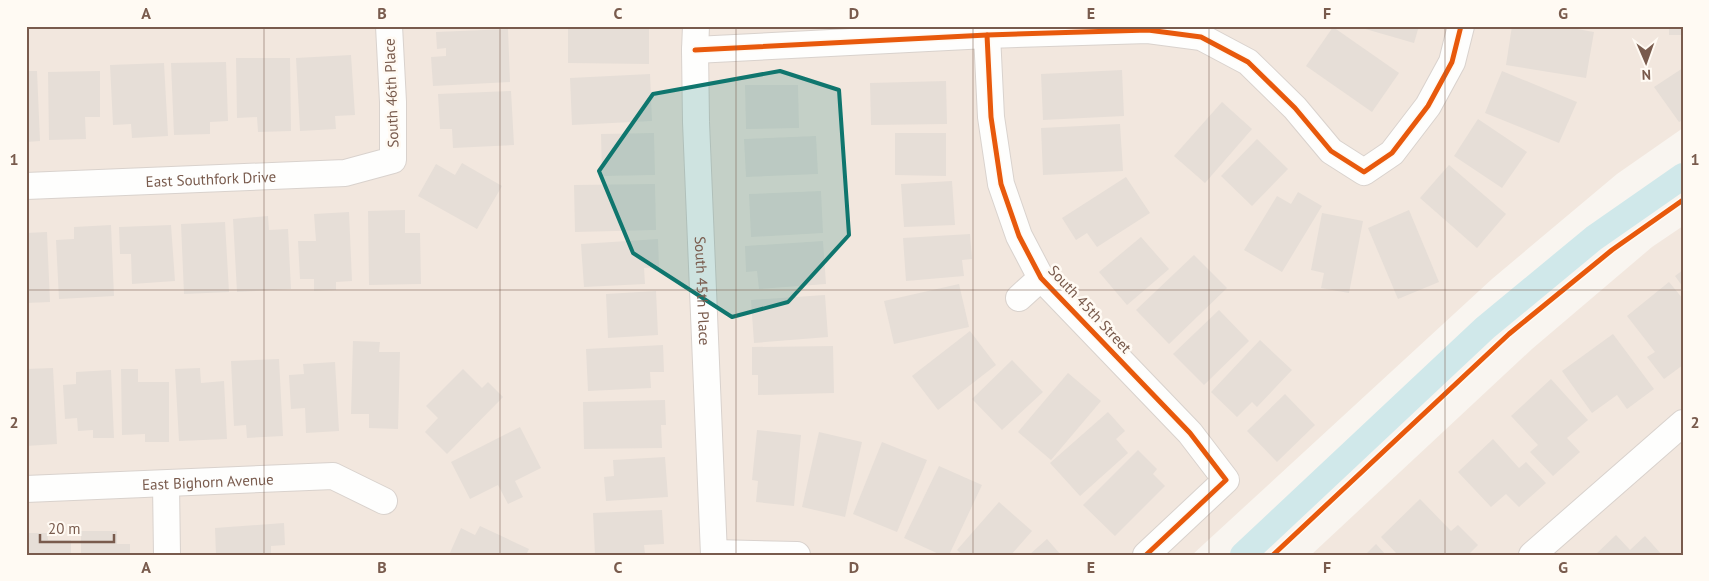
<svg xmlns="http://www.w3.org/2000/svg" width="1709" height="581" viewBox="0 0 1709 581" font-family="'PT Sans',sans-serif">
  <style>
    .residential { fill: #f2e7de }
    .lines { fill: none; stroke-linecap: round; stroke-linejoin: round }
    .canal { stroke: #d0e8ea; stroke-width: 26 }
    .building { fill: #e6ded7 }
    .street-casing { stroke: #d9d2cd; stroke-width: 28 }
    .street { stroke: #fefefd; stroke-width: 26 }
    .cycleway-casing { stroke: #fffaf3; stroke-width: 8 }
    .cycleway { stroke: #e8590c; stroke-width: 5 }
    .marked { fill: #0f766e; fill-opacity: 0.2; stroke: #0f766e; stroke-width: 4; stroke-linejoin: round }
    .grid { fill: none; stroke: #795b4d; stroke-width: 1; stroke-opacity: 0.55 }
    .labels { text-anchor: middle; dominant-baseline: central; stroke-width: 5; stroke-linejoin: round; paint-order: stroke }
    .street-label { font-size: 15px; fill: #795b4d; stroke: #fffaf3 }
    .neatline { fill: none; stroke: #795b4d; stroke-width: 2 }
    .grid-label { font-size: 16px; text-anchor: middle; font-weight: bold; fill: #795b4d }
  </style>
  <rect width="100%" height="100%" fill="#f9f5f0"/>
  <!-- residential -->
  <g class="residential">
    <path d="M26 26H1683V128L1617 174 1492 279 1192 555H26Z"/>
    <path d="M1683 226V555H1311L1532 349 1652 247Z"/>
  </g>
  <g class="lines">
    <!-- canal -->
    <path class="canal" d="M1243 555 1485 328 1594 238 1683 176"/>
  </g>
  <!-- building -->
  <g class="building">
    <path d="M568 26H649V64L568 63Z"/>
    <path d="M1355 26H1419L1414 43Z"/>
    <path d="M1512 26H1560L1594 32 1586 78 1506 65Z"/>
    <rect x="1669" y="26" width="14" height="9"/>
    <path d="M1333 27 1399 73 1372 112 1306 66Z"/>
    <path d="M508 29 510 82 433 86 431 57 446 56V48L437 49 436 32Z"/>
    <path d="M351 55 355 115 335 116 336 129 300 131 296 58Z"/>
    <path d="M236 58H290L291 131 258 132 257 117 237 118Z"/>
    <path d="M226 62 228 121 210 122V134L174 135 171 63Z"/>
    <path d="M164 63 168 136 132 138 131 124 113 125 110 65Z"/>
    <path d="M1683 68V120L1679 122 1654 87Z"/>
    <path d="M1122 70 1124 116 1043 120 1041 74Z"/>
    <path d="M26 71H37L40 141 26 142Z"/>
    <path d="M100 71V117H85L86 139 49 140 48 72Z"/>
    <path d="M1502 71 1577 102 1559 143 1485 113Z"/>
    <path d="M650 74 652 121 572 125 570 78Z"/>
    <path d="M946 81 947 124 871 125 870 83Z"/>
    <path d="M745 85H798L799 128 746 129Z"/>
    <path d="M511 91 514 145 453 148 452 129H440L438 94Z"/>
    <path d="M1222 102 1252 129 1205 183 1174 156Z"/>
    <path d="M1478 119 1527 152 1502 188 1454 156Z"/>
    <path d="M1120 124 1123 171 1043 175 1041 128Z"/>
    <path d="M654 133 655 175 602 176 601 134Z"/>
    <path d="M895 133H946V176L895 175Z"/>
    <path d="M816 136 818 174 746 177 744 139Z"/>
    <path d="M1257 139 1288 169 1252 206 1221 176Z"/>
    <path d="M462 163 502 186 477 229 418 196 436 164 455 175Z"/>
    <path d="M1449 165 1506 214 1477 248 1420 198Z"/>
    <path d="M1126 177 1150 213 1097 247 1087 233 1076 240 1062 218Z"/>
    <path d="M952 181 955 225 904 227 901 184Z"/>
    <path d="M655 184 656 230 575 232 574 185Z"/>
    <path d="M821 191 823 233 751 237 749 194Z"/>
    <path d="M1298 192 1322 206 1282 272 1244 250 1277 196 1291 204Z"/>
    <path d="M405 210V233H420L421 284 369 285 368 211Z"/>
    <path d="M1409 210 1439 282 1398 299 1368 228Z"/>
    <path d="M349 212 352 281 336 282V290L314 291V279H300L298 241H316L314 214Z"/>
    <path d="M1322 213 1363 221 1349 293 1321 288 1324 273 1311 270Z"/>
    <path d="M268 216 269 230 288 229 291 289 237 292 233 219Z"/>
    <path d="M225 222 229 292 184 294 181 224Z"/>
    <path d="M111 225 114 296 59 299 56 240 74 239V227Z"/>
    <path d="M171 225 175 281 132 284 131 254H120L119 227Z"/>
    <path d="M47 232 50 302 26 303V233Z"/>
    <path d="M970 234 972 259 962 260 964 276 906 281 903 238Z"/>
    <path d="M1141 237 1169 269 1127 305 1099 272Z"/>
    <path d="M658 239 659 267 644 268 645 284 584 287 581 244Z"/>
    <path d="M823 241 826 284 759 289 757 271 746 272 745 246Z"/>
    <path d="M1194 255 1227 288 1169 344 1136 310Z"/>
    <path d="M1683 270V287L1675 276Z"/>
    <path d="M1669 282 1683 299V365L1664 379 1647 357 1655 352 1627 316Z"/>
    <path d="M959 284 969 327 894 344 884 301Z"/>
    <path d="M656 291 658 335 608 338 606 294Z"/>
    <path d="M825 295 828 337 754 343 751 300Z"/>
    <path d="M1219 310 1249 341 1204 385 1173 354Z"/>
    <path d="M970 331 996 365 938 410 912 376Z"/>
    <path d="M1613 334 1654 389 1627 409 1617 395 1592 413 1562 371Z"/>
    <path d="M1260 340 1292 370 1257 407 1252 402 1237 417 1211 392Z"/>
    <path d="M353 341 380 342 379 352H400L398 429 369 428V414H351Z"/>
    <path d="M663 345 664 372H650L651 388 588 391 586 349Z"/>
    <path d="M833 346 834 393 758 395V375H752V347Z"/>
    <path d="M279 359 283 436 247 438 246 425 234 426 231 361Z"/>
    <path d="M1012 360 1043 392 1002 430 972 399Z"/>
    <path d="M335 362 339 431 306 433 305 408 291 409 289 375 304 374 303 364Z"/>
    <path d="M53 368 57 444 26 446V369Z"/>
    <path d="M200 368 201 383 224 381 227 439 179 441 175 369Z"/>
    <path d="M121 369H138V382H169V442H145V434L122 435Z"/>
    <path d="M463 369 482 388 488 382 503 397 447 454 425 432 438 418 426 406Z"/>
    <path d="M111 370 114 438H93V430L78 431 77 418 65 419 63 385 76 384V372Z"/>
    <path d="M1068 373 1101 401 1051 460 1018 432Z"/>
    <path d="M1551 379 1588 420 1567 438 1580 452 1553 476 1530 452 1538 445 1511 416Z"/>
    <path d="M1285 394 1315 425 1277 462 1247 431Z"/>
    <path d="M665 400 666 425H661L662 448 584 449 583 402Z"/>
    <path d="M1108 412 1125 431 1116 439 1128 453 1080 496 1050 463Z"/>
    <path d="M520 427 541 468 515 481 523 497 508 504 498 485 470 499 451 462Z"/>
    <path d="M757 430 801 435 794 506 756 502 758 481 752 480Z"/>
    <path d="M819 432 862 442 845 517 802 507Z"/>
    <path d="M1493 439 1519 468 1526 462 1546 483 1519 507 1506 494 1491 507 1458 472Z"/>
    <path d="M882 442 927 460 897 532 853 514Z"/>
    <path d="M1138 450 1157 469 1153 474 1165 486 1115 536 1083 505Z"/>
    <path d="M665 457 668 497 606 501 604 477 614 476 613 460Z"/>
    <path d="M939 466 982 485 949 555H941L904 538Z"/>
    <path d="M1420 499 1451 531 1458 525 1478 545 1468 555H1398L1381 537Z"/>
    <path d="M999 502 1032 531 1011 555H963L957 550Z"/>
    <path d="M662 510 664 544 644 545 645 554 595 555 593 513Z"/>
    <path d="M284 523 285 545 271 546V555H216L215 528Z"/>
    <path d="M480 526 529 549 526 555H449L461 528 475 535Z"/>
    <path d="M81 531H117V544H130V555H81Z"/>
    <path d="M26 533H47L48 540H71V555H26Z"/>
    <path d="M1616 535 1630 550 1645 536 1662 555H1595Z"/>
    <path d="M1047 539 1061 555H1029Z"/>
    <path d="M1376 544 1386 555H1365Z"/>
  </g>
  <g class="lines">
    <!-- street casing -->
    <g class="street-casing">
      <g id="street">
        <path id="s1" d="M696 26 695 50 696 122 714 555"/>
        <path d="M987 35 991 117 1001 184 1019 236 1041 278 1190 433 1226 480 1146 555"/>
        <path d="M695 50 987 35 1148 30 1201 37 1248 62 1295 108 1331 151 1364 172 1392 153 1428 106 1452 62 1461 26"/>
        <path id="s2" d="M26 186 345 173 393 160V102L389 26"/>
        <path d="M1019 298 1041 278"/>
        <path d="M166 484 167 555"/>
        <path id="s3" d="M26 489 333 476 384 501"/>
        <path d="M714 553 797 555"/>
        <path d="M1532 555 1683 423"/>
      </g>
    </g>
    <!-- street -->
    <use href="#street" class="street"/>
    <!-- cycleway casing -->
    <g class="cycleway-casing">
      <g id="cycleway">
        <path d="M987 35 991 117 1001 184 1019 236 1041 278 1190 433 1226 480 1146 555"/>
        <path d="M695 50 987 35 1148 30 1201 37 1248 62 1295 108 1331 151 1364 172 1392 153 1428 106 1452 62 1461 26"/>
        <path d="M1273 555 1509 334 1612 250 1683 200"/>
      </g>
    </g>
    <!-- cycleway -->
    <use href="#cycleway" class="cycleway"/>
  </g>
  <!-- marked area -->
  <path class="marked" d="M780 71 839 90 849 235 788 302 732 317 633 253 599 171 653 94Z"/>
  <!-- grid -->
  <path class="grid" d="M264 26V555M500 26V555M736 26V555M973 26V555M1209 26V555M1445 26V555M26 290H1683"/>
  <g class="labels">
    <!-- street labels -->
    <g class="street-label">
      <text transform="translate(391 93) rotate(-92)">South 46th Place</text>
      <text stroke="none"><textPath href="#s2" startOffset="185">East Southfork Drive</textPath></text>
      <text stroke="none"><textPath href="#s1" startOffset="265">South 45th Place</textPath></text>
      <text transform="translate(1090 309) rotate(47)">South 45th Street</text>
      <text stroke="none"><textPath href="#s3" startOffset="182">East Bighorn Avenue</textPath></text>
    </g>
  </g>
  <!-- border -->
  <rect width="1709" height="581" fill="none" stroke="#fffaf3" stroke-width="55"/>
  <!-- north arrow -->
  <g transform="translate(1646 62) rotate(178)" stroke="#fffaf3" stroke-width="4" paint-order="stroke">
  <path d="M0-4L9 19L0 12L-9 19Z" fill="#795b4d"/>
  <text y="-8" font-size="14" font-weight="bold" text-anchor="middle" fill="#795b4d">N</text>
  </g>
  <!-- scale -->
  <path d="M40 534v8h74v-8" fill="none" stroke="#795b4d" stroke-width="2.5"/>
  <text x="48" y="534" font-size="15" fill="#795b4d" stroke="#fffaf3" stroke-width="4" paint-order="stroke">20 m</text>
  <rect x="28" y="28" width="1654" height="526" class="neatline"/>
  <g class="grid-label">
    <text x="146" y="19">A</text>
    <text x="382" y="19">B</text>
    <text x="618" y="19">C</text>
    <text x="854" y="19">D</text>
    <text x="1091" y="19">E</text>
    <text x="1327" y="19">F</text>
    <text x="1563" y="19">G</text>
    <text x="14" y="165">1</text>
    <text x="1695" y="165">1</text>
    <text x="14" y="428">2</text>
    <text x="1695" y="428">2</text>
    <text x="146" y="573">A</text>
    <text x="382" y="573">B</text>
    <text x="618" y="573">C</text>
    <text x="854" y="573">D</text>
    <text x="1091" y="573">E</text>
    <text x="1327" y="573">F</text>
    <text x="1563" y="573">G</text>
  </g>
</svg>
